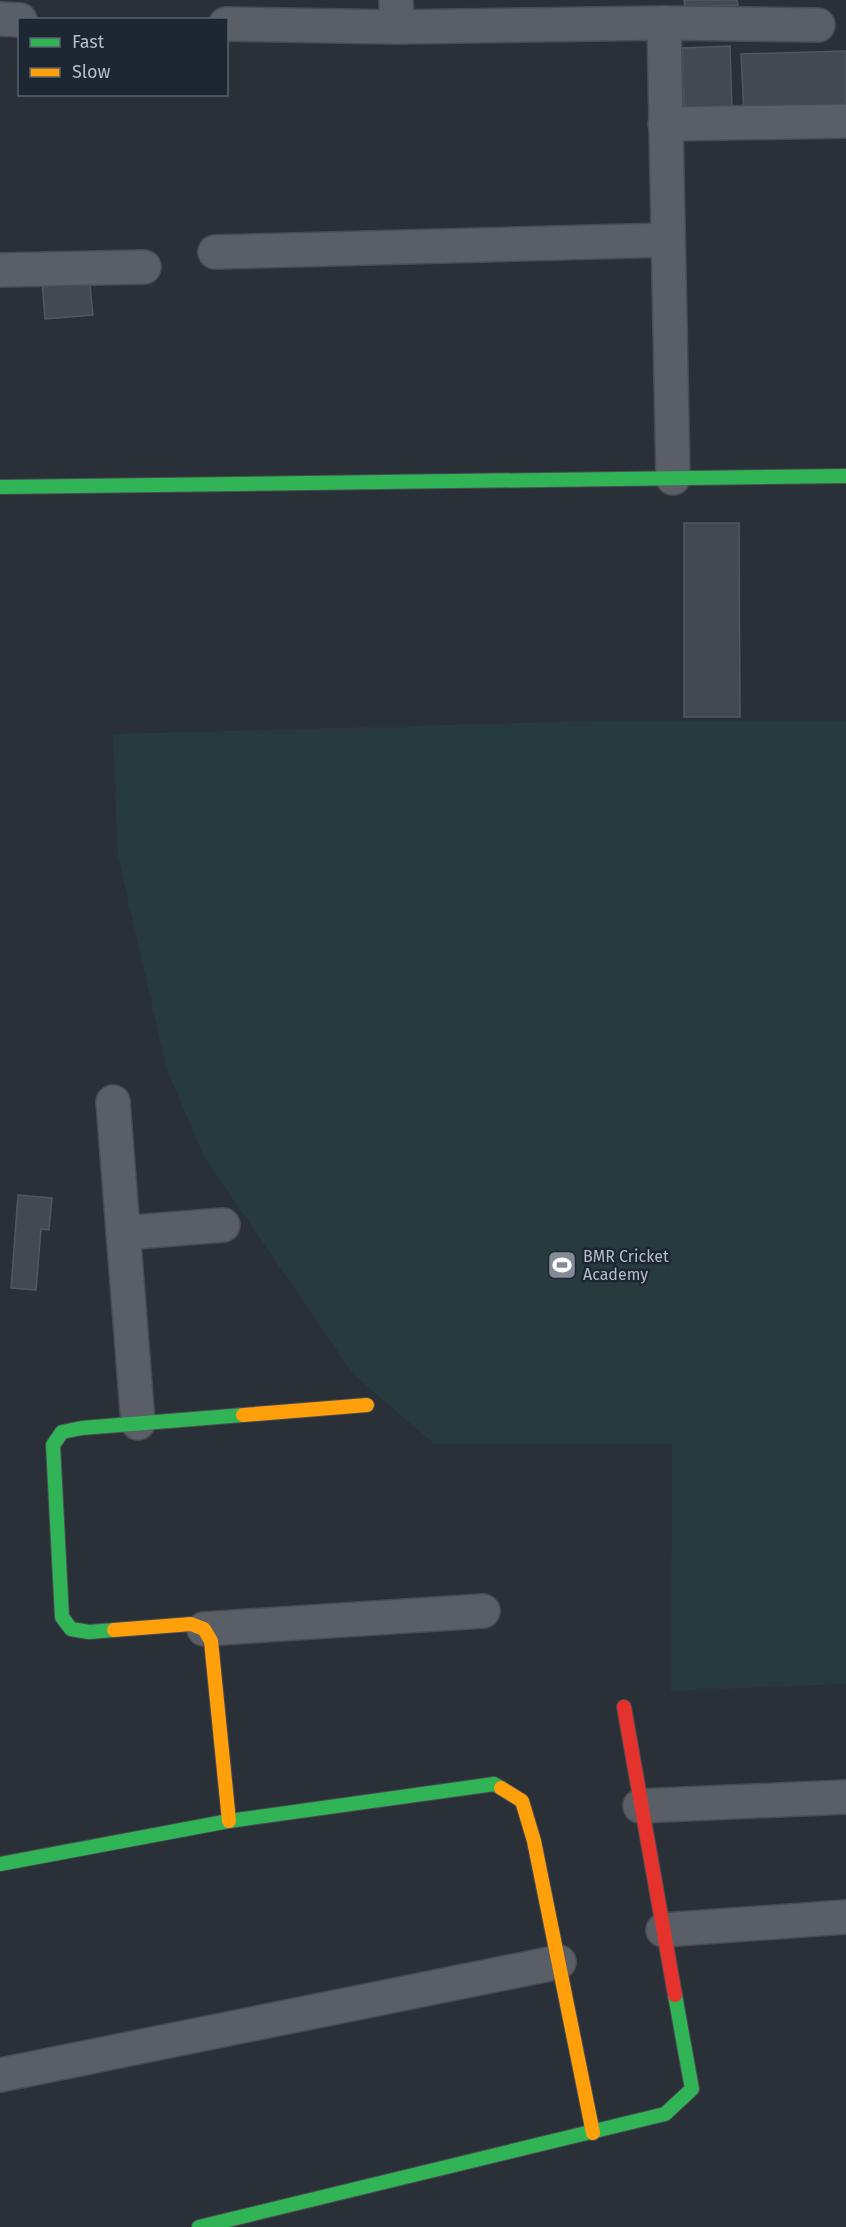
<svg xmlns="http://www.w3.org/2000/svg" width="846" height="2227" viewBox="0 0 846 2227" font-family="'Fira Sans',sans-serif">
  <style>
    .green { fill: #273a3e }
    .building { fill: #444950; stroke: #52575f; stroke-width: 1.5 }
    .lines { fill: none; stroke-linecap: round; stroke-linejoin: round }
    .street-casing { stroke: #484c53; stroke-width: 36 }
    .fast-casing { stroke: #484c53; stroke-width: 16 }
    .slow-casing { stroke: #484c53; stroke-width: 16 }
    .jam-casing { stroke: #484c53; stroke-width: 16 }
    .street { stroke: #5a5e66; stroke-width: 33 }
    .fast { stroke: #30b455; stroke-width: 14 }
    .slow { stroke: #ff9f0a; stroke-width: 14 }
    .jam { stroke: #e5322d; stroke-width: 14 }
    .labels { text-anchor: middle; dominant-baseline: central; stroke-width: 5; stroke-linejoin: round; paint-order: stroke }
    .poi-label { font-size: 16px; fill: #b4bcc9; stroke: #1d2633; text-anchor: start }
  </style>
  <rect width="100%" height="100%" fill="#2a3038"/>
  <!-- green -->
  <path class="green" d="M593 721H846V1684L671 1691 672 1444H434L353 1374 203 1155 167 1070 118 857 113 734Z"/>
  <!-- building -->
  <g class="building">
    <path d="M684 0H737L738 5 685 7Z"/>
    <path d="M730 46 732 108 684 110 682 48Z"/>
    <path d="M846 51V111L744 115 741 54Z"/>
    <path d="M89 276 93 315 45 319 42 280Z"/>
    <path d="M684 523H739L740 717H684Z"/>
    <path d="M18 1195 52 1198 49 1230 41 1229 36 1290 11 1288Z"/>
  </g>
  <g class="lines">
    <!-- street casing -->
    <g class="street-casing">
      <g id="street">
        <path d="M396 0 397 27 664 23 818 25"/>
        <path d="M0 19 20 20"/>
        <path d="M664 23 673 478"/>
        <path d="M226 24 397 27"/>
        <path d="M665 124 846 121"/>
        <path d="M215 252 667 240"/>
        <path d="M0 270 144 267"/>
        <path d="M113 1102 138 1423"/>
        <path d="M123 1233 223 1225"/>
        <path d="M204 1629 483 1611"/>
        <path d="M640 1806 846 1797"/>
        <path d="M663 1930 846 1917"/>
        <path d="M0 2075 559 1962"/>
      </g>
    </g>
    <!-- fast casing -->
    <g class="fast-casing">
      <g id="fast">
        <path d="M0 487 846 476"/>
        <path d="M114 1630 89 1632 71 1629 62 1617 53 1445 62 1432 82 1428 243 1415"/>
        <path d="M0 1864 229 1821 494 1784 501 1788"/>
        <path d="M199 2227 665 2114 692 2089 675 1995"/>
      </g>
    </g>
    <!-- slow casing -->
    <g class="slow-casing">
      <g id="slow">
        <path d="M243 1415 367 1405"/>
        <path d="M114 1630 191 1624 204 1629 211 1641 229 1821"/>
        <path d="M501 1788 522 1801 534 1841 593 2133"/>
      </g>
    </g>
    <!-- jam casing -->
    <g class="jam-casing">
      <path id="jam" d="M624 1707 675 1995"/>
    </g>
    <!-- street -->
    <use href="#street" class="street"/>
    <!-- fast -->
    <use href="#fast" class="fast"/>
    <!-- slow -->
    <use href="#slow" class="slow"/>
    <!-- jam -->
    <use href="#jam" class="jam"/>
  </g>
  <!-- icons -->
  <defs>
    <g id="stadium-square" transform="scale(1.5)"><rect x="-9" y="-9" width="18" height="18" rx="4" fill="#848b96" stroke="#1d2633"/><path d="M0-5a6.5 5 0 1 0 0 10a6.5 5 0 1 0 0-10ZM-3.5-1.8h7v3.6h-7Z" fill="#fff"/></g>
  </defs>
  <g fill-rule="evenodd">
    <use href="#stadium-square" x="562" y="1265"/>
  </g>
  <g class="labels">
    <!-- poi labels -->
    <g class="poi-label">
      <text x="583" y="1256">BMR Cricket<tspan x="583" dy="18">Academy</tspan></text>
    </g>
  </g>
  <!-- legend -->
  <rect x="18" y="18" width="210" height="78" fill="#1d2633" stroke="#59626f" stroke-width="1.5"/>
  <rect x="30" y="38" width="30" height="9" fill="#30b455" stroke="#59626f" stroke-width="1.5"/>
  <text x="72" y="48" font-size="18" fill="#b4bcc9">Fast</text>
  <rect x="30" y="68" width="30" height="9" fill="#ff9f0a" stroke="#59626f" stroke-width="1.5"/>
  <text x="72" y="78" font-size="18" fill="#b4bcc9">Slow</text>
</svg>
